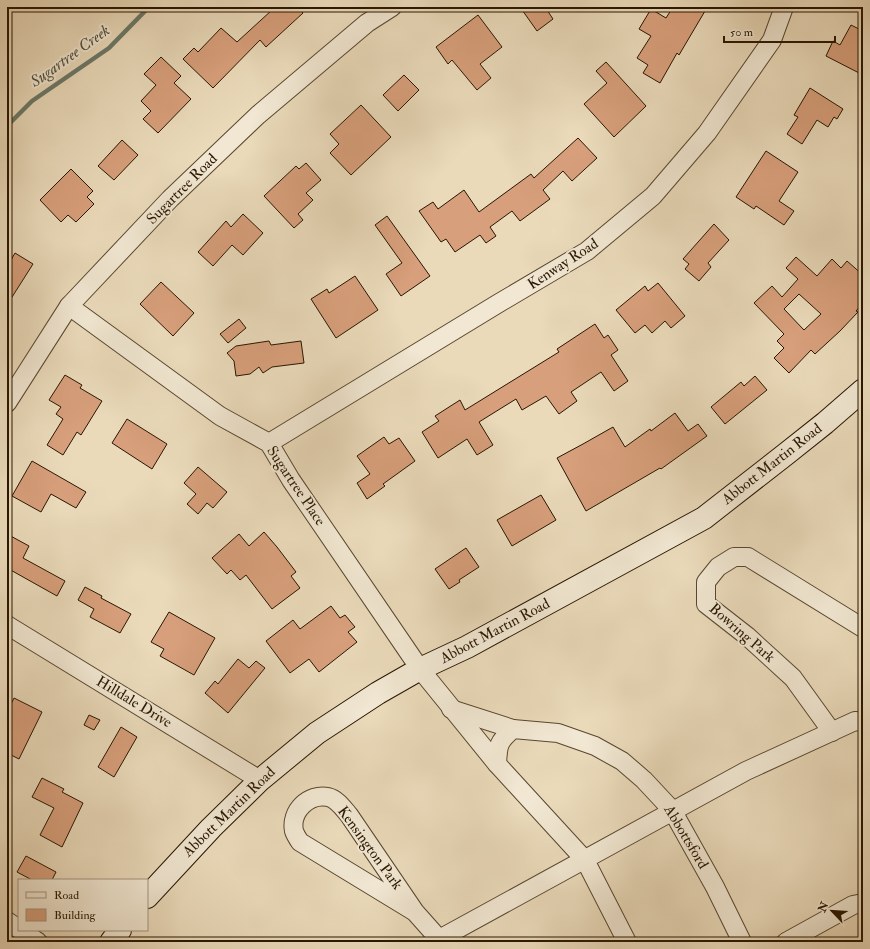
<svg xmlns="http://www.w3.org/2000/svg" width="870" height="949" viewBox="0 0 870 949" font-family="'IM FELL Double Pica',serif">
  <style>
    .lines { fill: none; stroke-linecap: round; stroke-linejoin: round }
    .stream { stroke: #6b7969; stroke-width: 4.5 }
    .building { fill: #d79f7b; stroke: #281601; fill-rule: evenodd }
    .street-casing { stroke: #58472f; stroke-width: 20 }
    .secondary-casing { stroke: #281601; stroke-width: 24 }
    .street { stroke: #f1e7d2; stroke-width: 18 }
    .secondary { stroke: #f1e7d2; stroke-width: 22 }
    .labels { text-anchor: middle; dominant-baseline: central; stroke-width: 4; stroke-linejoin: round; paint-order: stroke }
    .street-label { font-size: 15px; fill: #281601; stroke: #f1e7d2 }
    .water-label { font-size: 16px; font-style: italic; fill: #4f503e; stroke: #f1e7d2 }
  </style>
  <rect width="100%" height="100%" fill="#eadaba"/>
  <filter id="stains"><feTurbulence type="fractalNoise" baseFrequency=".005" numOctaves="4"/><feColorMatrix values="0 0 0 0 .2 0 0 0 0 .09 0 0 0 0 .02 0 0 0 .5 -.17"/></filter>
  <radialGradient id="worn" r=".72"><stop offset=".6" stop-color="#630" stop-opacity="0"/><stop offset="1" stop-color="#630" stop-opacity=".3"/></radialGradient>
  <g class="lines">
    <!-- stream -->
    <path class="stream" d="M7 126 32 101 109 48 149 7"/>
  </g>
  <!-- building -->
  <g class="building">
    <path d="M280 7H298L303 13 266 47 260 40 213 88 183 59 194 48 198 52 221 28 237 42 272 10 274 12Z"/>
    <path d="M520 7H545L553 19 537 31Z"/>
    <path d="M673 7H698L705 11 679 55 677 53 660 83 643 73 648 65 637 58 651 36 639 29 651 9 666 18Z"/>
    <path d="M478 15 502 47 480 64 491 78 477 90 452 60 448 64 436 47Z"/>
    <path d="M851 25 863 31V75L826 56 833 41 840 45Z"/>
    <path d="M161 57 181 76 174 83 191 99 158 133 143 119 151 111 141 101 156 85 144 74Z"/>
    <path d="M606 62 646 106 614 137 584 104 607 83 596 71Z"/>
    <path d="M404 75 419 90 398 111 383 95Z"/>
    <path d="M810 88 843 109 837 119 834 117 828 127 817 120 802 144 787 134 798 117 794 115Z"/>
    <path d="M361 105 391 137 351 175 330 153 339 144 330 134Z"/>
    <path d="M578 138 597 158 572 181 563 171 543 190 550 199 520 221 512 211 490 227 496 236 486 243 480 235 455 252 446 239 441 242 419 211 433 202 438 209 464 190 479 212 531 174 534 178Z"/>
    <path d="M122 140 138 155 114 180 98 166Z"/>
    <path d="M766 151 798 172 779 201 794 211 784 225 756 206 754 209 736 197Z"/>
    <path d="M306 163 321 180 306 193 313 200 298 214 303 220 294 228 264 196 296 166 299 169Z"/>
    <path d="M71 169 93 191 87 197 94 204 76 222 68 215 61 222 40 200Z"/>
    <path d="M243 214 263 233 243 255 232 245 213 266 198 252 226 221 231 227Z"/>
    <path d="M387 216 430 276 401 296 386 274 402 263 375 225Z"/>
    <path d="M714 224 729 240 708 263 711 267 699 281 685 269 689 264 683 259Z"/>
    <path d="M15 253 33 264 7 305V267Z"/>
    <path d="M796 257 817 276 832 259 841 268 847 261 863 275V303L856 311 858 312 840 331 815 354 811 350 789 373 774 358 784 348 777 341 784 334 754 303 772 286 782 297 798 279 786 268ZM799 294 821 314 804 330 784 309Z"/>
    <path d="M355 276 378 310 336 338 311 299 327 289 329 293Z"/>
    <path d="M161 282 194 313 173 336 140 304Z"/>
    <path d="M658 283 685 316 671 328 665 321 652 333 645 325 635 333 616 310 645 286 648 291Z"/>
    <path d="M239 319 246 328 228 343 220 334Z"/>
    <path d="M595 324 604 338 608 335 618 350 611 355 628 381 614 391 601 372 571 392 577 401 559 414 546 396 522 410 516 399 479 422 493 445 477 455 467 439 438 458 422 432 439 421 435 416 460 400 465 410 559 352 557 349Z"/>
    <path d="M269 341 271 345 301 341 304 363 272 367 263 373 259 367 250 374 236 376 234 361 227 353 236 346Z"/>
    <path d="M65 375 82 385 80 388 102 401 81 435 77 432 63 455 47 445 63 419 56 414 61 407 49 400Z"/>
    <path d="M755 376 767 390 725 424 711 407 741 382 744 386Z"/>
    <path d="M675 413 688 431 698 424 707 436 661 469 660 468 586 511 557 458 583 444 613 427 625 447 650 429 651 431Z"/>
    <path d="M127 419 167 444 152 469 112 443Z"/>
    <path d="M384 437 389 444 399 438 415 461 383 484 385 486 367 499 357 483 370 474 357 456Z"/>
    <path d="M32 461 86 492 76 508 51 494 41 512 12 496Z"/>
    <path d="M198 467 227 492 213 508 207 503 198 514 187 504 196 494 184 483Z"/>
    <path d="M541 495 556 520 512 546 497 520Z"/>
    <path d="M264 532 277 547 296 572 291 576 300 588 272 609 246 575 240 580 231 570 227 574 212 558 239 534 249 546Z"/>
    <path d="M7 534 29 546 23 558 65 581 57 596 7 568Z"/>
    <path d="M466 548 479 567 459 580 460 582 449 589 435 569Z"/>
    <path d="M85 587 102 596 101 598 131 614 120 633 90 617 94 609 78 600Z"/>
    <path d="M331 606 340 618 345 615 355 627 348 632 357 642 319 672 309 659 290 673 266 641 293 620 300 629Z"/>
    <path d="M169 612 215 638 194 675 160 656 164 649 151 642Z"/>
    <path d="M238 659 249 668 256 661 265 668 228 713 205 693 215 681 218 684Z"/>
    <path d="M14 698 42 712 19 759 7 753V712Z"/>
    <path d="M89 715 100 720 94 730 84 725Z"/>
    <path d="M121 727 137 737 114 777 98 767Z"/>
    <path d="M42 778 64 789 62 792 83 803 62 847 40 835 54 808 32 797Z"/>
    <path d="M26 856 56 872 52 880H32L17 872Z"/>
  </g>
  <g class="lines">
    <!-- street casing -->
    <g class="street-casing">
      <g id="street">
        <path d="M69 306 220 416 269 443 291 480 420 669 497 764 585 860 627 942"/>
        <path d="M7 403 69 306 170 199 258 115 367 23 392 7"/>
        <path d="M269 443 499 303 587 251 653 196 707 133 772 40 784 7"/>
        <path d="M7 625 260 780"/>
        <path d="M451 709 513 729"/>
        <path d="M832 732 793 678 747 636 706 604V582L718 567 734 557H748L863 628"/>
        <path d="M497 764C498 745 498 742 513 729L558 733 595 746 622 761 644 780 672 810 715 887 742 942"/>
        <path d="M415 912 300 842C298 839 295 834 294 831 290 811 309 793 328 797 337 799 343 808 349 815L415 912 439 939"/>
        <path d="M7 921 19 929"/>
        <path d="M21 930 38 942"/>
        <path d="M434 942 746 771 855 721 863 722"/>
        <path d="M786 942 853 905 863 903"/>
      </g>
    </g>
    <!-- secondary casing -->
    <g class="secondary-casing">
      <g id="secondary">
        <path d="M147 897 211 828 260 780 317 733 378 693 420 669 467 647 704 518 786 454 825 423 863 390"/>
        <path d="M111 942 120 930"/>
      </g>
    </g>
    <!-- street -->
    <use href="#street" class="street"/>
    <!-- secondary -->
    <use href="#secondary" class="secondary"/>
  </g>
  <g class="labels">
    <!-- street labels -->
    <g class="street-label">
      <text transform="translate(182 189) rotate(-45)">Sugartree Road</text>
      <text transform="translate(563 264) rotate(-33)">Kenway Road</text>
      <text transform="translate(772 464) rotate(-38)">Abbott Martin Road</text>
      <text transform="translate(296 486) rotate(56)">Sugartree Place</text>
      <text transform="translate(495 631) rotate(-28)">Abbott Martin Road</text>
      <text transform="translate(742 633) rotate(41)">Bowring Park</text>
      <text transform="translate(134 702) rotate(31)">Hilldale Drive</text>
      <text transform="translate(229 812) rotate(-44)">Abbott Martin Road</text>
      <text transform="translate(686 837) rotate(59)">Abbottsford</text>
      <text transform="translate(370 848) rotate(54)">Kensington Park</text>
    </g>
    <!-- water labels -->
    <g class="water-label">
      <text transform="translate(70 56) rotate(-36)">Sugartree Creek</text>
    </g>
  </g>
  <!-- margin -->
  <rect width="870" height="949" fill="none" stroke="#eadaba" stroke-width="24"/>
  <rect x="8" y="8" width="854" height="933" fill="none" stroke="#281601" stroke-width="2"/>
  <rect x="12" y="12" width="846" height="925" fill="none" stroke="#281601"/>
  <!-- legend -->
  <rect x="18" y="879" width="130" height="52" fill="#f1e7d2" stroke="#a1937e"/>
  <rect x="26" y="892" width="20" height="6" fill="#f1e7d2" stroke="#a1937e"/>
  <text x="54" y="899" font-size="12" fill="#281601">Road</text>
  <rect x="26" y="909" width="20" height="12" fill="#d79f7b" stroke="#a1937e"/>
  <text x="54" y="919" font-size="12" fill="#281601">Building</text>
  <!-- north arrow -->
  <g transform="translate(832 911) rotate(295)" stroke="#f1e7d2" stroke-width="3" paint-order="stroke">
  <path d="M0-3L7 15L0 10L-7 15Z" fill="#281601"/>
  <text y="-6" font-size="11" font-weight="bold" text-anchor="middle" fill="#281601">N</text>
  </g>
  <!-- scale -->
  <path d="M724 36v6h111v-6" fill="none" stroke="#281601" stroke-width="2"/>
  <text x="730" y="36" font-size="12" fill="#281601" stroke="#f1e7d2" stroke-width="3" paint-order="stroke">50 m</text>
  <rect width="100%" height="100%" filter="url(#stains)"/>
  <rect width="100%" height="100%" fill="url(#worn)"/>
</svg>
